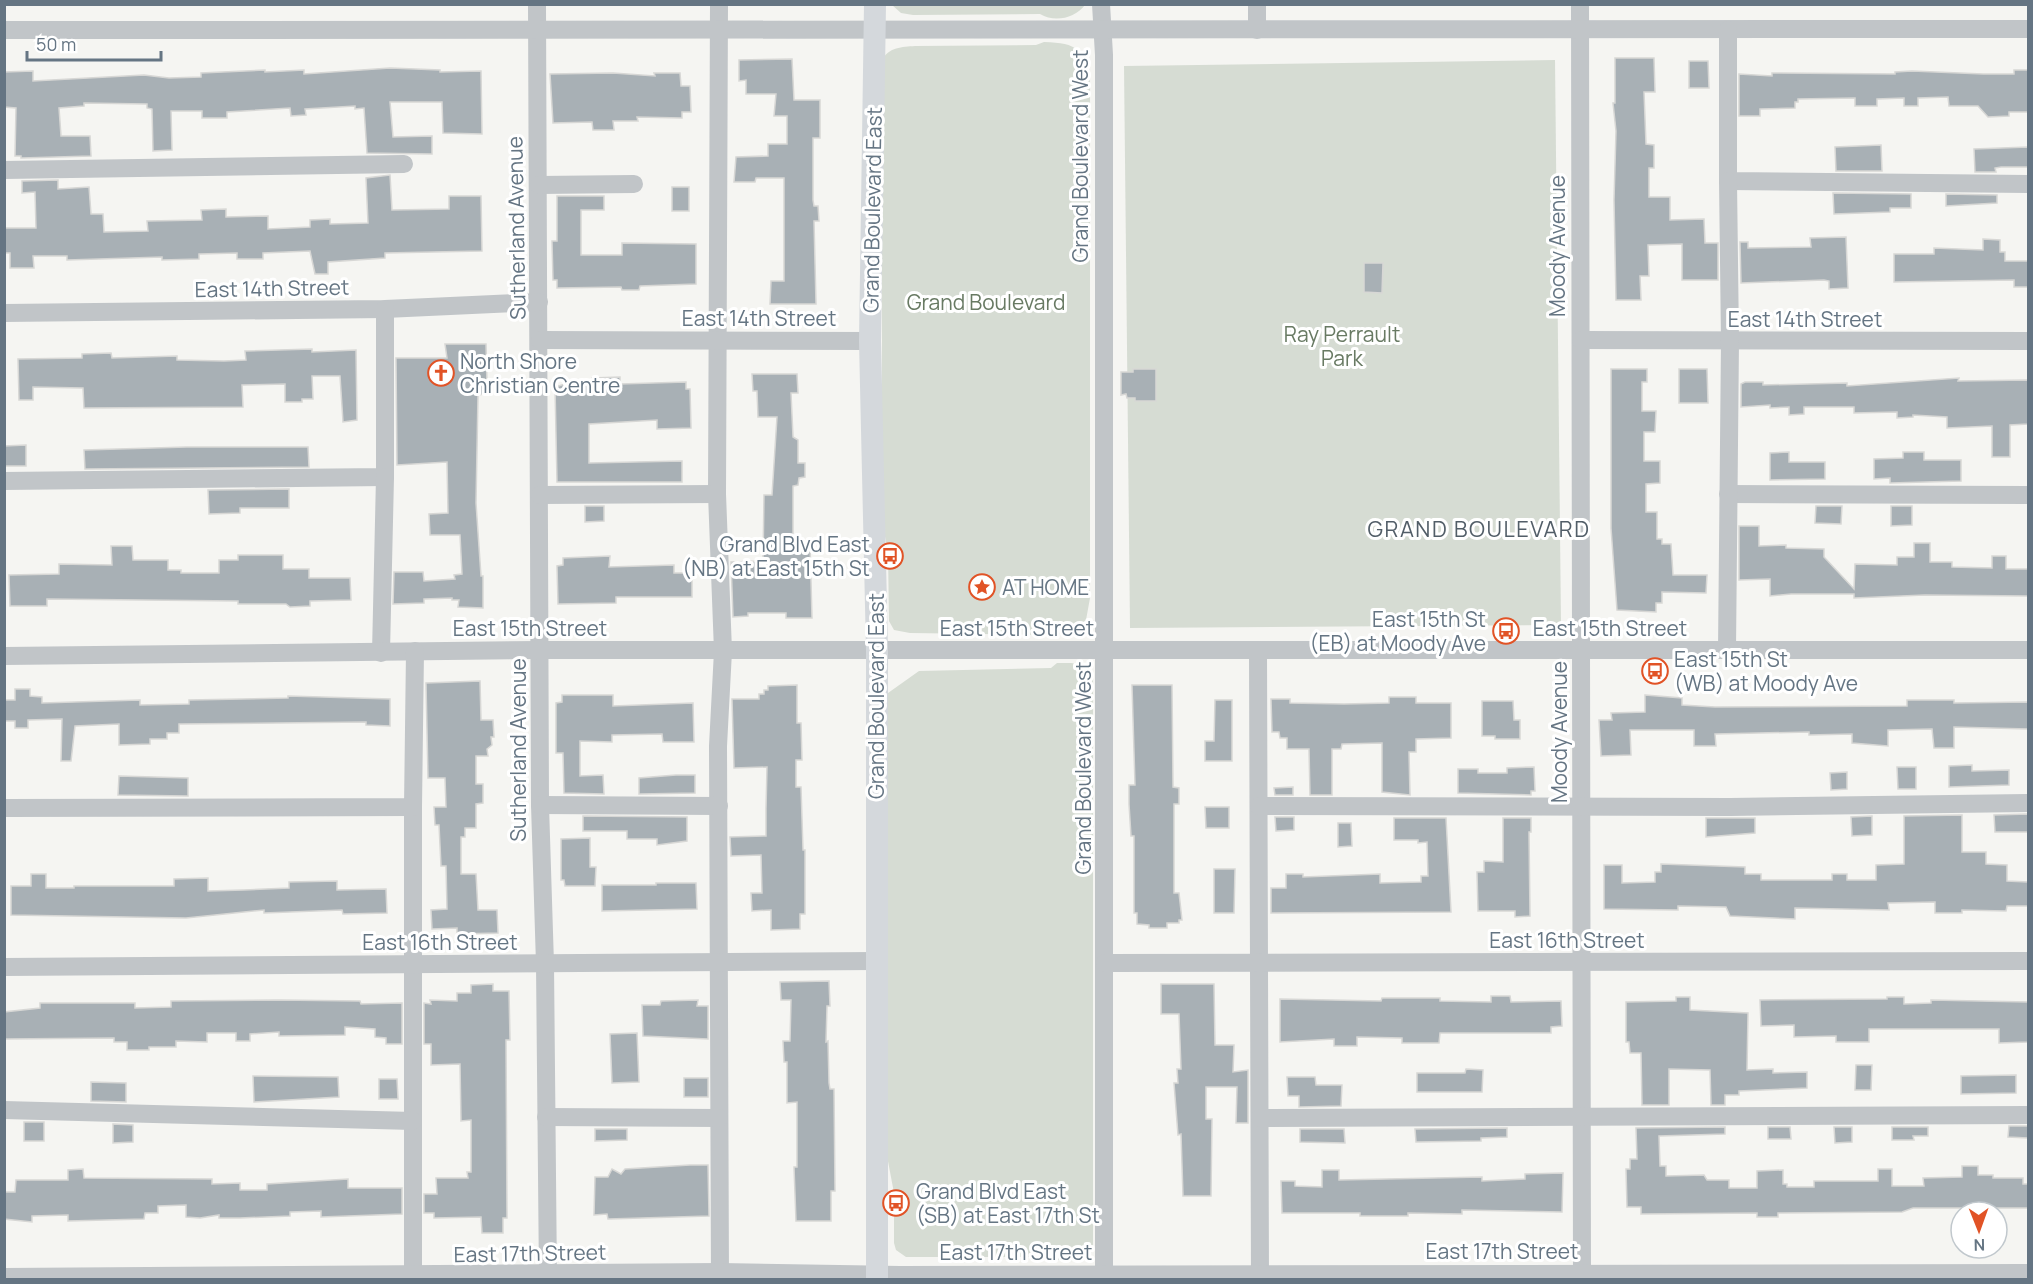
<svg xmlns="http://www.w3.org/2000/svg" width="2033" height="1284" viewBox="0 0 2033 1284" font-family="Manrope,sans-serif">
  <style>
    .green { fill: #d6dcd3 }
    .building { fill: #a8b0b5; stroke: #d7d7d5; stroke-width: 1.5 }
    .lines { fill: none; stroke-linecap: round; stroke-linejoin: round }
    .minor { stroke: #c1c5c8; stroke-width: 18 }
    .major { stroke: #d4d8dc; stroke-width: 22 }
    .labels { text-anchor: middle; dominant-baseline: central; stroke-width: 6; stroke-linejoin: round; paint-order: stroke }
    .street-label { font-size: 21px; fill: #657583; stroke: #fff }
    .park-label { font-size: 21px; fill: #687a63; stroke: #fff }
    .poi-label { font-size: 21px; fill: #657583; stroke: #fff; text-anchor: start }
    .neighbourhood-label { font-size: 22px; letter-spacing: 1.5px; fill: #525e68; stroke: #fff }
  </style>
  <rect width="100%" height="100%" fill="#f5f5f2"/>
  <!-- green -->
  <g class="green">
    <path d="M892 5H1085C1075 18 1055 23 1040 14L913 15 901 13Z"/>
    <path d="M1044 42C1078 43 1084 49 1090 82V598L1086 620 1078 632 1056 635 910 633 894 630 889 621 888 552 882 521V60C889 47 902 47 915 46L1036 45Z"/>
    <path d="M1555 60 1561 625 1130 628 1124 66Z"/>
    <path d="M1057 663C1073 663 1088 661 1093 678V1251C1079 1265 1065 1262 1049 1257H906L896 1250 894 1243V1193L887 1156 888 693 919 671 1051 668Z"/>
  </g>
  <!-- building -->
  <g class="building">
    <path d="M1615 58H1654L1655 92H1644L1646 144 1654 145V168H1649V197H1670V220L1704 219 1705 243H1718V280H1682V244L1648 245 1649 276H1640L1641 300H1616L1614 200 1616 131 1613 103H1615Z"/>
    <path d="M792 59 794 100H820V138H813V200L814 206H818L819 221H814L816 304H770L771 281H784V178H756L755 182H734L736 157 768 156V144H787V116H774L776 94H746V80L739 81V60Z"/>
    <path d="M1689 61H1708L1709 88H1689Z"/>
    <path d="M390 68 440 70V72L481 71 482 134 443 133 442 102H390L393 137 432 136V154L367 153 364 108 355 109V106L305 109 306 115 291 116 290 108 227 112V118H202V111H171L172 150 153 151 152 109 147 108V104L84 103V106L59 108 61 136H90L91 156 21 158V156H15L16 108 4 107V72L33 71V81L144 75 169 78 201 77V73L265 70V72L304 70V74Z"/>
    <path d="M2014 70H2028V112H2009V116L1988 117 1978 106H1949L1948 97 1918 98V106H1904V98L1877 99V106H1855V98L1798 99V102H1795V108L1760 109V116H1739V74L1772 76V73L1895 74V72L1912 71 1983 74H2014Z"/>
    <path d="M613 73 655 76 654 73H680L681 86H690L691 112H682V118L637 117 638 121H613L614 130H593L592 122 553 123 550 74Z"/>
    <path d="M1881 145 1882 171H1836L1835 147Z"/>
    <path d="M2028 147V167H2001L1995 168 1996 172H1975L1974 149Z"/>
    <path d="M390 175 392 210 449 209V196H481L482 251 385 253V258L328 262V274H315L310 251 263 253V259H237V253L199 254V259L162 260V257L67 260V256H33L34 268H10V253H4V228H36L35 192 22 193V181L58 180V189L89 187 91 214H103L104 232 148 231 147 221 202 220 201 210 226 209V217L268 216V229L310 227V220L330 219V224L368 223 366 178Z"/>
    <rect x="672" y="187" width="17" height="24"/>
    <path d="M1833 193 1911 194V208H1890V212L1834 214Z"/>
    <path d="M1946 194 1997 195V203L1946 206Z"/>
    <path d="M557 196H604V210H581V255H622V243L696 244V284L640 286 639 290H622L621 287 557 288V280H553L552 241H557Z"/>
    <path d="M1846 237 1848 288 1829 289V281L1824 280 1741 283 1740 242H1748V248L1811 247 1810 238Z"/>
    <path d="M1983 239 2000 240V252H2005V261H2028V287H2014V280L1894 282V254H1934V248L1983 250Z"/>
    <path d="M1364 263H1383L1382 293 1364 292Z"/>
    <path d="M445 344H486L487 385 484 394 478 395 476 503 481 576H483V608L458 607 459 600H452V598L424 599V603L393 604 394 572H423L424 581 455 579 454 575 462 574 460 535H430L429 514 448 513 447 462 397 465 396 358H447Z"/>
    <path d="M312 349V352L356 350 357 420 343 422 340 376H312L313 399H302V402H285V384L242 385 243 407 84 408 83 388 33 387V400H19L18 359 82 358V354L111 353 112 358 177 356V360L224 361 246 360 245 351Z"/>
    <path d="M1133 369H1156V401H1135V398H1127L1126 394 1121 395V372H1133Z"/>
    <path d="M1611 369H1647V382H1642V411H1656L1655 432H1644V461H1660V483L1646 484V512H1657V539H1662V544H1671L1673 575H1707L1706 593 1662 592V603H1656V612L1617 610 1611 528Z"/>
    <path d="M1679 369H1707L1708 403H1679Z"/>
    <path d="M752 374H797L798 393H791L793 437 798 440V463H805V477L799 478 798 485 793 486V545L810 544 812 618H786V613H748V616L733 617 731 562 763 561 764 495H772L777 417H758L757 391H753Z"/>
    <path d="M620 377V384L686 382V389H690L691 428 657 429V420L589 424V463L682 461V482H557L555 387 565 384 593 383 592 378Z"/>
    <path d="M1959 378 1958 381 2028 380V424L2010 425V457H1992V426L1947 428V417L1913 415V417L1897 418V412L1854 413V407H1804V414L1789 415V407L1770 408V405L1741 407V384L1745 382H1763V385L1847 383V386Z"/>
    <path d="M26 445V466H5L4 446Z"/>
    <path d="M187 447H308L309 467 85 469 84 450Z"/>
    <path d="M1789 452V462H1825V479L1770 480V453Z"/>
    <path d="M1903 452H1924V460H1961V481L1890 483V478L1874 479V459L1903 458Z"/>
    <path d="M289 489V508H240V513L209 514 208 490Z"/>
    <path d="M585 506H604V521L585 522Z"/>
    <path d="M1816 506H1842L1841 524 1815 523Z"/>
    <path d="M1891 506H1912V525L1891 526Z"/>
    <path d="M1739 526H1759V546L1786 545V548L1824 549V557L1854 589 1855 564 1897 565V557H1914V543H1930V562H1952V567L1992 568V556H2006V569H2028V596L1925 595 1854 598V594H1791L1770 596V579L1739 580Z"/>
    <path d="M111 546H132L133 560H168V570H181V573H219V560H238V555H283V569H309V578H350L351 600 310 601V606L290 607 286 604H238V601L47 599V606H10L9 575 59 574V564L112 565Z"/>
    <path d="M610 556 609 567 674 565V573H692V597H616V603L558 604 557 566 563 565V558Z"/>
    <path d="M480 681 481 720H493L494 737H491L492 745 487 749 488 756H476V784H483V803L476 804V828H465V837H461V874H476L478 910H497L498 933 457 934V928L432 929 431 910 447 909 446 866H441L439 825H435L434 807H446L445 778H428L426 683Z"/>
    <path d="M797 685V723H801L802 760H796V787H801L803 850H805V914H800V929L771 930V910L752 911 751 893H762L761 855 731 856 730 837 766 836V809L767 767 734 768 732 699H759V694H764V690H768V686Z"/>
    <path d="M1132 685H1172L1173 787 1179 788V804H1174V893H1179L1182 920H1179V923H1167V928H1149V925L1137 924V913H1134V836H1131L1129 804V785H1135Z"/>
    <path d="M15 689H30V696L42 697V703L140 700V705L189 704V700L288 698V696L390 699V726L366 725V722L179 724V733H167V739H150V744L119 745V724L75 726 71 761H61L62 719 28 720V728H15V721H4L5 700H15Z"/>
    <path d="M562 695H613V706L693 703 694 742H663L662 734 612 735V742L580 741V776L603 775 604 794 564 793 563 753H556V703L562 702Z"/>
    <path d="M1645 695 1682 698V705L1715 707 1907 706V700H1954V703L2028 702V729L1954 727V748H1934L1932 729 1888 730V746L1852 743V734L1809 735V732L1715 734 1716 746H1694V730H1630L1631 755 1601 756 1599 720H1612L1611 713 1645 712Z"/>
    <path d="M1389 697H1416V703H1451V738L1416 739V752H1409L1410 795 1382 792V743L1342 744 1341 749H1332V795H1310L1309 749H1287V738H1280L1279 732H1272L1271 699H1290V703L1344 704 1389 703Z"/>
    <path d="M1215 700H1232V761H1205V741H1214Z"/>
    <path d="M1482 701H1513L1514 720H1520V739H1495V736H1482Z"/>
    <path d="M1972 765V771L2009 770V785L1949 787V766Z"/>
    <path d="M1534 767 1535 791H1531V795L1458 793V769H1478V773H1507V768Z"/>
    <path d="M1897 767H1916V789H1898Z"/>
    <path d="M1847 772V789L1831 790 1830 773Z"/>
    <path d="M676 775H695V793L639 794V778Z"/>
    <path d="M119 776 188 778V796L118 795Z"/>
    <path d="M1293 787V795H1275L1274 788Z"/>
    <path d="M1205 807H1229V828H1206Z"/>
    <path d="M2028 814V832H1995L1994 815Z"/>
    <path d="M1962 815V852H1986V864L2007 865V881L2028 882V906H2007L2006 911 1962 910V913H1935V902L1888 903 1889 910 1795 908V919L1730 916 1726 907 1678 906V910L1604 909V865H1622V883L1655 882V872H1661V864L1745 867V874H1761V880H1832V874H1847V880H1876V865L1904 864V816Z"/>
    <path d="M583 816 687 817V841L657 845V839H627V831H583Z"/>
    <path d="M1872 816V835L1852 836 1851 817Z"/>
    <path d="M1275 817H1294V830L1276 831Z"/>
    <path d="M1394 818H1446L1451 912 1271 913V888H1286V874H1303V877L1380 874V883L1421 882V876H1428L1427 842 1418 843V840H1394Z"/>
    <path d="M1503 818H1531V832H1529L1530 916 1515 917V911H1478L1477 872H1484V861L1503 862Z"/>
    <path d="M1706 818H1755V833L1706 837Z"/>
    <path d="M1338 823H1351L1352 846 1338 847Z"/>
    <path d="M590 838V867H596L595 886H565L564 880H561V839Z"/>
    <path d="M1214 869H1235L1234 913H1214Z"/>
    <path d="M31 874H46V888H74V886H174V879L208 878V891L244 890 289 888V882L337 881V890L386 889 387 913 343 914 342 910 264 913V910L186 918 11 915V886H31Z"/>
    <path d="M656 883H696L697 909 602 911V885H656Z"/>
    <path d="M829 981 830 1006H827L826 1042 828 1041 829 1083 830 1089H834L835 1191H831V1221H796L794 1167H797V1102L787 1103V1062H784L783 1041H790L791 1000H781L780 982Z"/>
    <path d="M493 984V991H509L510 1040H506L507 1218H503V1233H482L481 1217 434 1218V1213H424V1194H437L436 1178H468L467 1172H471V1120L461 1121 460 1064 431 1065V1044H424V1003L431 1004 430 1000 457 1001V993H471V985Z"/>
    <path d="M1161 984H1214L1215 1045H1234L1233 1072 1248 1070V1123H1236L1237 1087H1206V1119H1212L1211 1196H1183L1181 1134 1178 1135 1174 1083H1178L1177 1069H1181L1179 1014H1161Z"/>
    <path d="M1491 996H1510L1511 1002 1561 1001 1562 1026 1551 1027V1033H1440L1439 1043H1402V1038L1357 1037V1046H1334V1039L1280 1042V999L1381 1001 1382 998H1440V1001L1491 1002Z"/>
    <path d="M1676 997H1690V1010L1748 1013 1747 1070 1773 1069V1073L1807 1072V1088L1739 1091V1095H1725V1105H1711L1710 1070 1669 1069V1105H1642L1641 1053H1630L1629 1042H1626V1002L1676 1001Z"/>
    <path d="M1887 997H1904V1004L1931 1003V1000L2028 1002V1042L1999 1043V1029H1869V1042H1836V1036L1794 1037V1025L1761 1026 1760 1000 1887 999Z"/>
    <path d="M278 1000 360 1001 361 1004 402 1003V1044H386V1038L375 1037V1029L345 1027V1035L279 1036V1032L250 1034V1041H236V1033H207V1042L176 1041V1047H149V1050H127V1042H114V1038L4 1039V1012L40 1008V1003H135V1008L171 1007V1001Z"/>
    <path d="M698 1000 697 1006H708V1039L643 1036 642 1005H660L661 1001Z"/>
    <path d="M637 1033 639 1082 612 1083 610 1034Z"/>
    <path d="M1856 1065H1872L1871 1090H1855Z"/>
    <path d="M1466 1069 1483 1070 1482 1092H1417V1073H1465Z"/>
    <path d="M2016 1075V1093L1961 1094V1076Z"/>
    <path d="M253 1076 338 1077 339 1097 254 1102Z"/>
    <path d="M1287 1077H1315L1316 1085H1342L1341 1106 1299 1107V1096H1288Z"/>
    <rect x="684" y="1078" width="24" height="19"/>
    <path d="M379 1079H397L398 1099H379Z"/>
    <path d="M91 1082 126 1083V1102L91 1101Z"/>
    <rect x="24" y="1122" width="20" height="19"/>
    <path d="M113 1124 133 1125V1142L113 1143Z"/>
    <path d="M2009 1126H2028V1138L2008 1137Z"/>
    <path d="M1725 1127V1134L1659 1136 1660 1166H1666V1176L1704 1175 1707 1180H1729V1188H1757V1171L1783 1170V1184H1787V1187H1814V1181H1878V1169H1892V1186H1924L1923 1178 1962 1177V1166H1978V1175H1993V1178H2023V1184H2028V1208H1913L1902 1212 1778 1213V1217H1757V1213L1641 1214V1207H1627L1626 1169H1630V1159H1637L1636 1128Z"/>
    <path d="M1768 1127H1790L1791 1139H1768Z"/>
    <path d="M1834 1127H1852V1142L1835 1143Z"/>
    <path d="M1892 1127H1928V1136H1913L1914 1140H1892Z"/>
    <path d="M1507 1128V1137L1481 1138V1141L1416 1142 1415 1129Z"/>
    <path d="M595 1129H627V1140L595 1141Z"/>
    <path d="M1300 1129H1344L1345 1143 1300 1142Z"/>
    <path d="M690 1165H708L709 1216 608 1219 607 1214 594 1215 595 1177H608L612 1169 621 1174 625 1169Z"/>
    <path d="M83 1169 84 1178 212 1179V1184L240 1183V1190H267V1184L348 1179V1188H402V1214L321 1217V1211L290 1212V1216L240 1218H219V1215L200 1218 186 1217V1205L158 1206V1213H145L144 1219 68 1221V1215L32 1216V1222L4 1219V1192H15L16 1180H68V1170Z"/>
    <path d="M1322 1170H1339V1180L1482 1177V1181L1525 1179V1174L1563 1173 1562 1212 1462 1210V1214L1408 1213V1216H1360V1213H1282L1281 1181H1295V1186L1322 1187Z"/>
  </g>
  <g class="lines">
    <!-- minor -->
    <g class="minor">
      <path d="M537 4 540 805 545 964 548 1280"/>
      <path d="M719 4 717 494 723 651 718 746 720 1280"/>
      <path d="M1101 4 1104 55V1280"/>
      <path d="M1580 4 1582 1280"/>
      <path d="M4 30 2028 29"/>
      <path d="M1257 30V4"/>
      <path d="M1728 30V181L2028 184"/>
      <path d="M4 170 404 164"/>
      <path d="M539 185 634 184"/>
      <path d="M4 313 385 309 539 302"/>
      <path d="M540 340 870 341"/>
      <path d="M1581 340 2028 341"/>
      <path d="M4 481 385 477V309"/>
      <path d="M1728 494 2028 495"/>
      <path d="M540 495 717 494"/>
      <path d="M1727 650 1730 341 1728 181"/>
      <path d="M1258 652 1260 1280"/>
      <path d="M381 653 385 477"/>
      <path d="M4 656 540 650H2028"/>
      <path d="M540 805 719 806"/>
      <path d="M1259 806 1730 807 2028 803"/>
      <path d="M413 807V1280"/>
      <path d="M4 808 413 807 415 651"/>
      <path d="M1105 963 2028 961"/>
      <path d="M4 967 876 961"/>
      <path d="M4 1110 413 1121"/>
      <path d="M546 1117 719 1118"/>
      <path d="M1260 1118 2028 1115"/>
      <path d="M4 1277 720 1272 900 1275 2028 1273"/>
    </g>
    <!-- major -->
    <path class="major" d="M875 4 870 341 877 650V1280"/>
  </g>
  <!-- icons -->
  <defs>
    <g id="church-ring" transform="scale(1.35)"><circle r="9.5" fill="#fff" stroke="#e15326" stroke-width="1.5"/><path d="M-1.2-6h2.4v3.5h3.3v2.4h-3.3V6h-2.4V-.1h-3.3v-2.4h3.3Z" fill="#e15326"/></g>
    <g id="bus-ring" transform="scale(1.35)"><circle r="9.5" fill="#fff" stroke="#e15326" stroke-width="1.5"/><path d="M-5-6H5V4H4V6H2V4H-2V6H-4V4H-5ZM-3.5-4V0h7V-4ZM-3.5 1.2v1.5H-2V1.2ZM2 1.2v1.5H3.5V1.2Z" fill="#e15326"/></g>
    <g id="sight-ring" transform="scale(1.35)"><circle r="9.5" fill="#fff" stroke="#e15326" stroke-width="1.5"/><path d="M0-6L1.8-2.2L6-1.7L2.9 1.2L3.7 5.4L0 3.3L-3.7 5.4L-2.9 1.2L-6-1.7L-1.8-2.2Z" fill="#e15326"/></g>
  </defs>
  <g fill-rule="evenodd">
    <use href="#church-ring" x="441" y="373"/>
    <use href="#bus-ring" x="890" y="556"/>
    <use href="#sight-ring" x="982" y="587"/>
    <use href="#bus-ring" x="1506" y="631"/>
    <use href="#bus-ring" x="1655" y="671"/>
    <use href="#bus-ring" x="896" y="1203"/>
  </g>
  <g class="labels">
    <!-- street labels -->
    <g class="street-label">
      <text transform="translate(1080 156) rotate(-90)">Grand Boulevard West</text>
      <text transform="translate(872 210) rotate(-89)">Grand Boulevard East</text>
      <text transform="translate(516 228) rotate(-91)">Sutherland Avenue</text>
      <text transform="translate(1557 246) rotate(-90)">Moody Avenue</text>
      <text transform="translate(272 288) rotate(-1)">East 14th Street</text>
      <text x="759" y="318">East 14th Street</text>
      <text x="1805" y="319">East 14th Street</text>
      <text x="530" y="628">East 15th Street</text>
      <text x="1017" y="628">East 15th Street</text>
      <text x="1610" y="628">East 15th Street</text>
      <text transform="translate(876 696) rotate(-90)">Grand Boulevard East</text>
      <text transform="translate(1559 732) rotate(-90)">Moody Avenue</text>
      <text transform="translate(518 750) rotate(-90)">Sutherland Avenue</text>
      <text transform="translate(1083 768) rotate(-90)">Grand Boulevard West</text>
      <text x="1567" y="940">East 16th Street</text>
      <text x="440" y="942">East 16th Street</text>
      <text x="1502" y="1251">East 17th Street</text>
      <text x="1016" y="1252">East 17th Street</text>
      <text transform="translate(530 1253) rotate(-1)">East 17th Street</text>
    </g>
    <!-- park labels -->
    <g class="park-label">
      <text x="986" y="302">Grand Boulevard</text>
      <text x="1342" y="334">Ray Perrault<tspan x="1342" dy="24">Park</tspan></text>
    </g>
    <!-- poi labels -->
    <g class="poi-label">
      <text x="460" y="361">North Shore<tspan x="460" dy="24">Christian Centre</tspan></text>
      <text x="870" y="544" text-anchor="end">Grand Blvd East<tspan x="870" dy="24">(NB) at East 15th St</tspan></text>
      <text x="1002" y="587">AT HOME</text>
      <text x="1486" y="619" text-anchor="end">East 15th St<tspan x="1486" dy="24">(EB) at Moody Ave</tspan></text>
      <text x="1674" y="659">East 15th St<tspan x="1674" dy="24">(WB) at Moody Ave</tspan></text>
      <text x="916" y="1191">Grand Blvd East<tspan x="916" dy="24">(SB) at East 17th St</tspan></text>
    </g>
    <!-- neighbourhood labels -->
    <g class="neighbourhood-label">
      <text x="1479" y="529">GRAND BOULEVARD</text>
    </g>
  </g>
  <!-- border -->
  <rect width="2033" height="1284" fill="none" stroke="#657583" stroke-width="12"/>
  <!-- north arrow -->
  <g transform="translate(1979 1230) rotate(179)"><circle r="28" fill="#ffffff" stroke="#c1c8cd" stroke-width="1.5"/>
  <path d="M0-4.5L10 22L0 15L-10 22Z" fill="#e15326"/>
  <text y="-9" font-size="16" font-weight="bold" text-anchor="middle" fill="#657583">N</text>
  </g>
  <!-- scale -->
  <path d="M27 51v9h134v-9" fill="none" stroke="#657583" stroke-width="3"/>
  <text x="36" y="51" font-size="18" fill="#657583" stroke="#ffffff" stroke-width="4.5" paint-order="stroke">50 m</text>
</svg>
